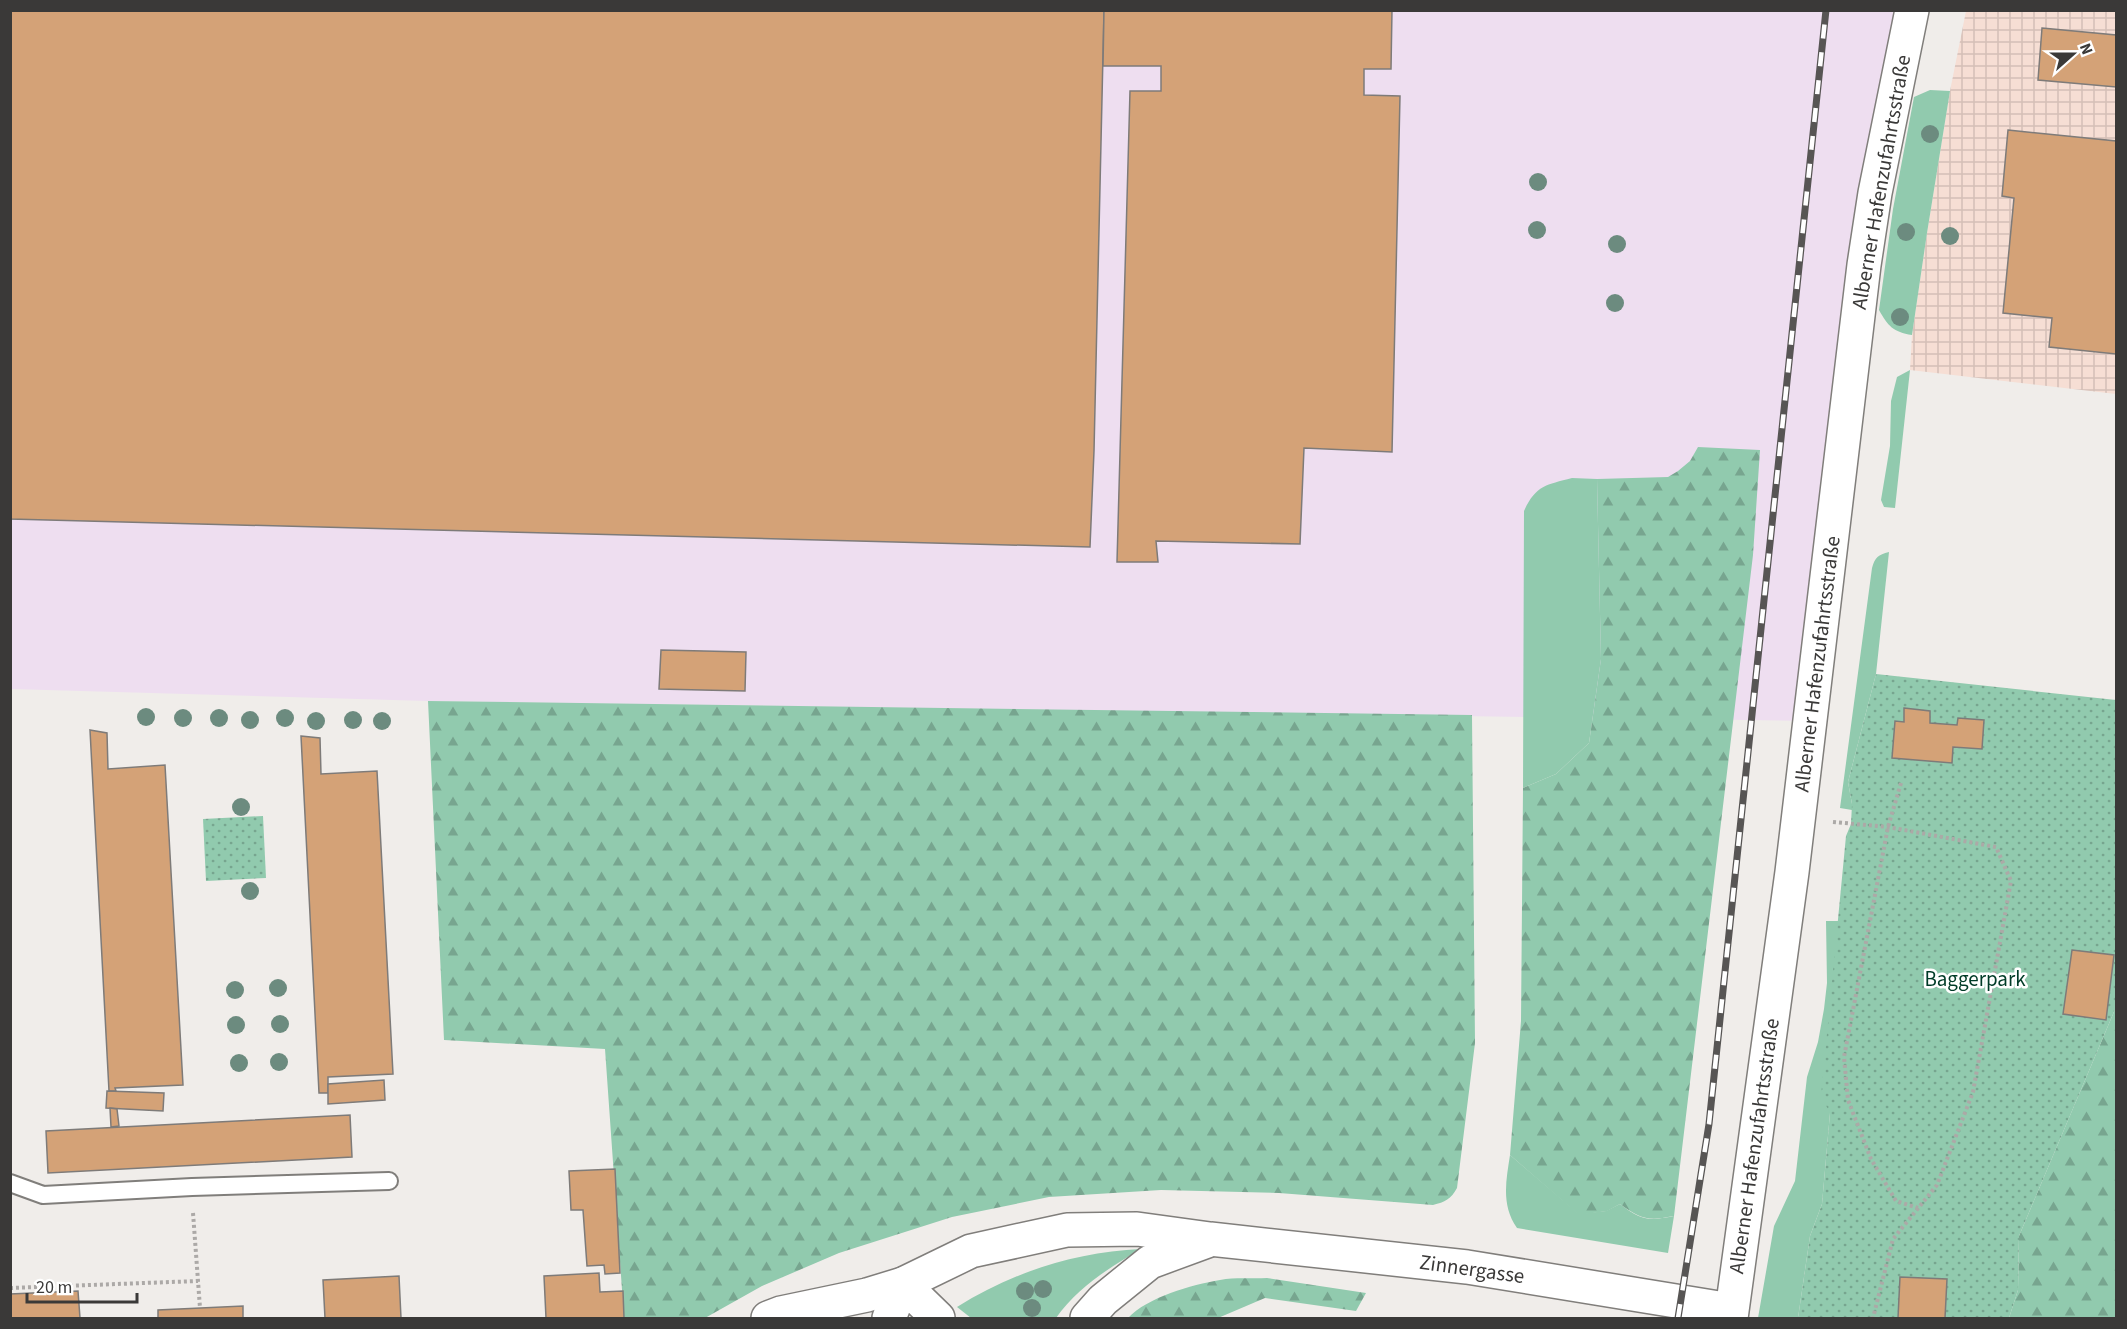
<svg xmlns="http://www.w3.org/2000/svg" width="2127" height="1329" viewBox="0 0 2127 1329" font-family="'Source Sans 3',sans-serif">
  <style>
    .commercial { fill: #eedef0 }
    .industrial { fill: url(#industrial-grid) }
    .green { fill: #91caae }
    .forest { fill: url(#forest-firs) }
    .park { fill: url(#park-dots) }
    .building { fill: #d4a277; stroke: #7e7b79; stroke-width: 1.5 }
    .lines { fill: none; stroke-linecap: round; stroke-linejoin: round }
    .lane-casing { stroke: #807e7b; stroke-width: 20 }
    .street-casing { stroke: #807e7b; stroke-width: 36 }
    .secondary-casing { stroke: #807e7b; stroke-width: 36 }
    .path { stroke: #aca9a7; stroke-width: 4; stroke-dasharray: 3 3; stroke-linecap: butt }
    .lane { stroke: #fff; stroke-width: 16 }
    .street { stroke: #fff; stroke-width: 33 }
    .secondary { stroke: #fff; stroke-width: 33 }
    .rail-casing { stroke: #575554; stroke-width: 7 }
    .rail { stroke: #fff; stroke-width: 4.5; stroke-dasharray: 14; stroke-linecap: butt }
    .tree { fill: #6c8b7f }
    .labels { text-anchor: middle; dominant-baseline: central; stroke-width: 5; stroke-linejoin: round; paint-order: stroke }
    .street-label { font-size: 21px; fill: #3a3938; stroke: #fff }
    .park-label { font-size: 21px; fill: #003b27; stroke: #fff }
  </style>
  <defs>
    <pattern id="industrial-grid" width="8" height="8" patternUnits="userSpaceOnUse" patternTransform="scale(1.5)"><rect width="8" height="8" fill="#f6ded4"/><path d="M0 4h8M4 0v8" fill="none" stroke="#d4bfb7"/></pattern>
    <pattern id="forest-firs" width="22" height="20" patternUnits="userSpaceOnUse" patternTransform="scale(1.5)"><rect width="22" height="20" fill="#91caae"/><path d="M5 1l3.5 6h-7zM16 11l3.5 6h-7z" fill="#77a58f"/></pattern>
    <pattern id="park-dots" width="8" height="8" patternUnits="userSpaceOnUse" patternTransform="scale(1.5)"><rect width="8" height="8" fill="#91caae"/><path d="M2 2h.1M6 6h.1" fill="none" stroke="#77a58f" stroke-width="1.8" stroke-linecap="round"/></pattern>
  </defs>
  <rect width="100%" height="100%" fill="#f0edea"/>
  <!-- commercial -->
  <path class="commercial" d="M11 11H1912L1810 721 428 701 11 689Z"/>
  <!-- industrial -->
  <path class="industrial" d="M1966 11H2116V394L1910 370 1912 335 1927 233 1950 91Z"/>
  <!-- green -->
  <g class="green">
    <path d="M1930 90 1950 91 1927 233 1912 335C1893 332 1888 326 1879 310L1893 209 1914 97Z"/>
    <path d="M1910 370 1895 508 1884 507 1881 500 1890 446 1891 401 1897 377Z"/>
    <path d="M1572 478 1597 479 1601 659 1589 743 1556 774 1523 788 1524 511C1536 485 1546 485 1572 478Z"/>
    <path d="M1889 552 1876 674 1848 782 1852 804V810L1840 808 1872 568C1875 557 1878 555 1889 552Z"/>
    <path d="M1826 921H1841L1830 1113 1822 1204 1810 1236 1798 1318H1758L1774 1226 1795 1181 1807 1077 1818 1042 1824 1009 1827 983Z"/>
    <path d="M1510 1155 1579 1214 1606 1211 1620 1204C1642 1221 1648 1221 1674 1216L1668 1253 1517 1228C1501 1205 1506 1181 1510 1155Z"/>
    <path d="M1141 1249C1109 1268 1078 1287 1056 1318H971L957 1307C1013 1272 1075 1252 1141 1249Z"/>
  </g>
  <!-- forest -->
  <g class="forest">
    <path d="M1698 447 1760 450 1753 555 1674 1216C1648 1221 1642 1220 1620 1204L1607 1211 1579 1215 1510 1155 1521 1021 1523 788 1556 774 1589 743 1601 659 1597 479 1668 477 1678 471 1690 461Z"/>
    <path d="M428 701 1472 715 1475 1043 1457 1188C1451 1199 1445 1202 1433 1205L1279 1193 1161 1190 1049 1197 952 1217 839 1253 762 1286 705 1318H624L605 1049 444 1040Z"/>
    <path d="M2116 1007V1318H2009L2018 1290 2019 1236Z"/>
    <path d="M1267 1278 1366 1293 1356 1311 1265 1298 1218 1318H1128C1148 1297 1191 1285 1220 1280 1235 1277 1252 1279 1267 1278Z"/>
  </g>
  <!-- park -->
  <g class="park">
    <path d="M1876 674 2116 700V1007L2019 1236 2018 1290 2009 1318H1798L1810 1236 1822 1204 1830 1113 1821 1096 1846 836 1851 824 1852 804 1848 782Z"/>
    <path d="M263 816 266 878 206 881 203 819Z"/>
  </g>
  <!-- building -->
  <g class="building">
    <path d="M10 10H1104L1094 451 1090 547 10 519Z"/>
    <path d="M1104 10H1392L1391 69H1364V95L1400 96 1392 452 1304 448 1300 544 1156 541 1158 562H1117L1130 91H1161V66H1103Z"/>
    <path d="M2042 28 2116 35V87L2038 80Z"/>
    <path d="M2008 130 2116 141V354L2049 347 2052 318 2003 313 2014 198 2002 196Z"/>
    <path d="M661 650 746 652 745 691 659 689Z"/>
    <path d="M1904 708 1930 711V723L1957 725 1958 718 1984 720 1982 749 1953 747 1952 763 1892 758 1895 721 1904 722Z"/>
    <path d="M90 730 107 733 108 769 165 765 183 1085 115 1088 116 1091H109Z"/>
    <path d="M301 736 320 738 321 774 377 771 393 1074 328 1077V1093H319Z"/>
    <path d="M2072 950 2114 955 2106 1020 2063 1014Z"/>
    <path d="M384 1080 385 1100 328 1104V1084Z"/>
    <path d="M107 1091 164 1093 163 1111 106 1108Z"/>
    <path d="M110 1108 117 1109 119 1126 111 1127Z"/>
    <path d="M350 1115 352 1157 48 1173 46 1131Z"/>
    <path d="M615 1169 620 1273 605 1274 604 1265 587 1266 583 1210H571L569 1171Z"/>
    <path d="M599 1273 600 1292 623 1291 624 1318H546L544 1276Z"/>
    <path d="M399 1276 401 1318H325L323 1280Z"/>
    <path d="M1900 1277 1947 1279 1945 1318H1898Z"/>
    <path d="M78 1291 80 1318H10V1294Z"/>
    <path d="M243 1306V1318H158V1310Z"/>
  </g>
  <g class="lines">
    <!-- lane casing -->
    <g class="lane-casing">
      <path id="lane" d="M10 1183 43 1195 192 1187 389 1181"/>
    </g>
    <!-- street casing -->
    <g class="street-casing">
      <path id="street" d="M889 1318 903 1284 938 1318"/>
    </g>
    <!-- secondary casing -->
    <g class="secondary-casing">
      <g id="secondary">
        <path d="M768 1318 781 1313 867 1295 903 1284 971 1251 1067 1230 1137 1229 1210 1239 1467 1267 1731 1310"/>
        <path d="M1087 1318 1103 1300 1150 1262 1207 1241"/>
        <path d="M1731 1318 1792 872 1864 265 1875 193 1912 10"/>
      </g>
    </g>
    <!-- path -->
    <g class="path">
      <path d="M1901 783 1888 827 1844 1057 1848 1100 1871 1159 1896 1201 1918 1208"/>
      <path d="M1833 822 1888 827 1996 847 2011 881 1973 1092 1937 1185 1893 1239 1873 1318"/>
      <path d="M193 1213 200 1308"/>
      <path d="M10 1288 198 1281"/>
    </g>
    <!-- lane -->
    <use href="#lane" class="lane"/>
    <!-- street -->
    <use href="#street" class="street"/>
    <!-- secondary -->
    <use href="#secondary" class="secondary"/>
    <!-- rail casing -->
    <g class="rail-casing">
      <path id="rail" d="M1678 1318 1709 1124 1826 10"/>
    </g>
    <!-- rail -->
    <use href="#rail" class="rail"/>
  </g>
  <!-- trees -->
  <g class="tree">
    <circle cx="1930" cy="134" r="9"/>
    <circle cx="1538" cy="182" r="9"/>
    <circle cx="1537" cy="230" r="9"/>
    <circle cx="1906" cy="232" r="9"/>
    <circle cx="1950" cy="236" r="9"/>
    <circle cx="1617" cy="244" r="9"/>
    <circle cx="1615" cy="303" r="9"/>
    <circle cx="1900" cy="317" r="9"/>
    <circle cx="146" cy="717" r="9"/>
    <circle cx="183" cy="718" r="9"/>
    <circle cx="219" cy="718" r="9"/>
    <circle cx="285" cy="718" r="9"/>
    <circle cx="250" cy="720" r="9"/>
    <circle cx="353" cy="720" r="9"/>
    <circle cx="316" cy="721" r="9"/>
    <circle cx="382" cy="721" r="9"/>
    <circle cx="241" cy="807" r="9"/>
    <circle cx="250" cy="891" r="9"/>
    <circle cx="278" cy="988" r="9"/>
    <circle cx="235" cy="990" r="9"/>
    <circle cx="280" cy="1024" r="9"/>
    <circle cx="236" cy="1025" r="9"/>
    <circle cx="279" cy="1062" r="9"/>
    <circle cx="239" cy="1063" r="9"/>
    <circle cx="1043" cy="1289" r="9"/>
    <circle cx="1025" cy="1291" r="9"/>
    <circle cx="1032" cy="1308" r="9"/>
  </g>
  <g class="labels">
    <!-- street labels -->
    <g class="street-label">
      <text transform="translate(1881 182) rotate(-80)">Alberner Hafenzufahrtsstraße</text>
      <text transform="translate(1817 664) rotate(-83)">Alberner Hafenzufahrtsstraße</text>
      <text transform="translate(1754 1146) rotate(-82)">Alberner Hafenzufahrtsstraße</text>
      <text transform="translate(1472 1269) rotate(8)">Zinnergasse</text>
    </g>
    <!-- park labels -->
    <g class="park-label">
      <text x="1975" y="979">Baggerpark</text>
    </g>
  </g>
  <!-- border -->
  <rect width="2127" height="1329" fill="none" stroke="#3a3938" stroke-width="24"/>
  <!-- north arrow -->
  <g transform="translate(2073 54) rotate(69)" stroke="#ffffff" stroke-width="4.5" paint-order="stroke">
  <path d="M0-4.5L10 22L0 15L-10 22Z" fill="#3a3938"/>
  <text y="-9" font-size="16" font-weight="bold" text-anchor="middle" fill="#3a3938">N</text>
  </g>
  <!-- scale -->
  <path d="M27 1293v9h110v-9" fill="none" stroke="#3a3938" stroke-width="3"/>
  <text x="36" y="1293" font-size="18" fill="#3a3938" stroke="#ffffff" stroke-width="4.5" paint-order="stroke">20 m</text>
</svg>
